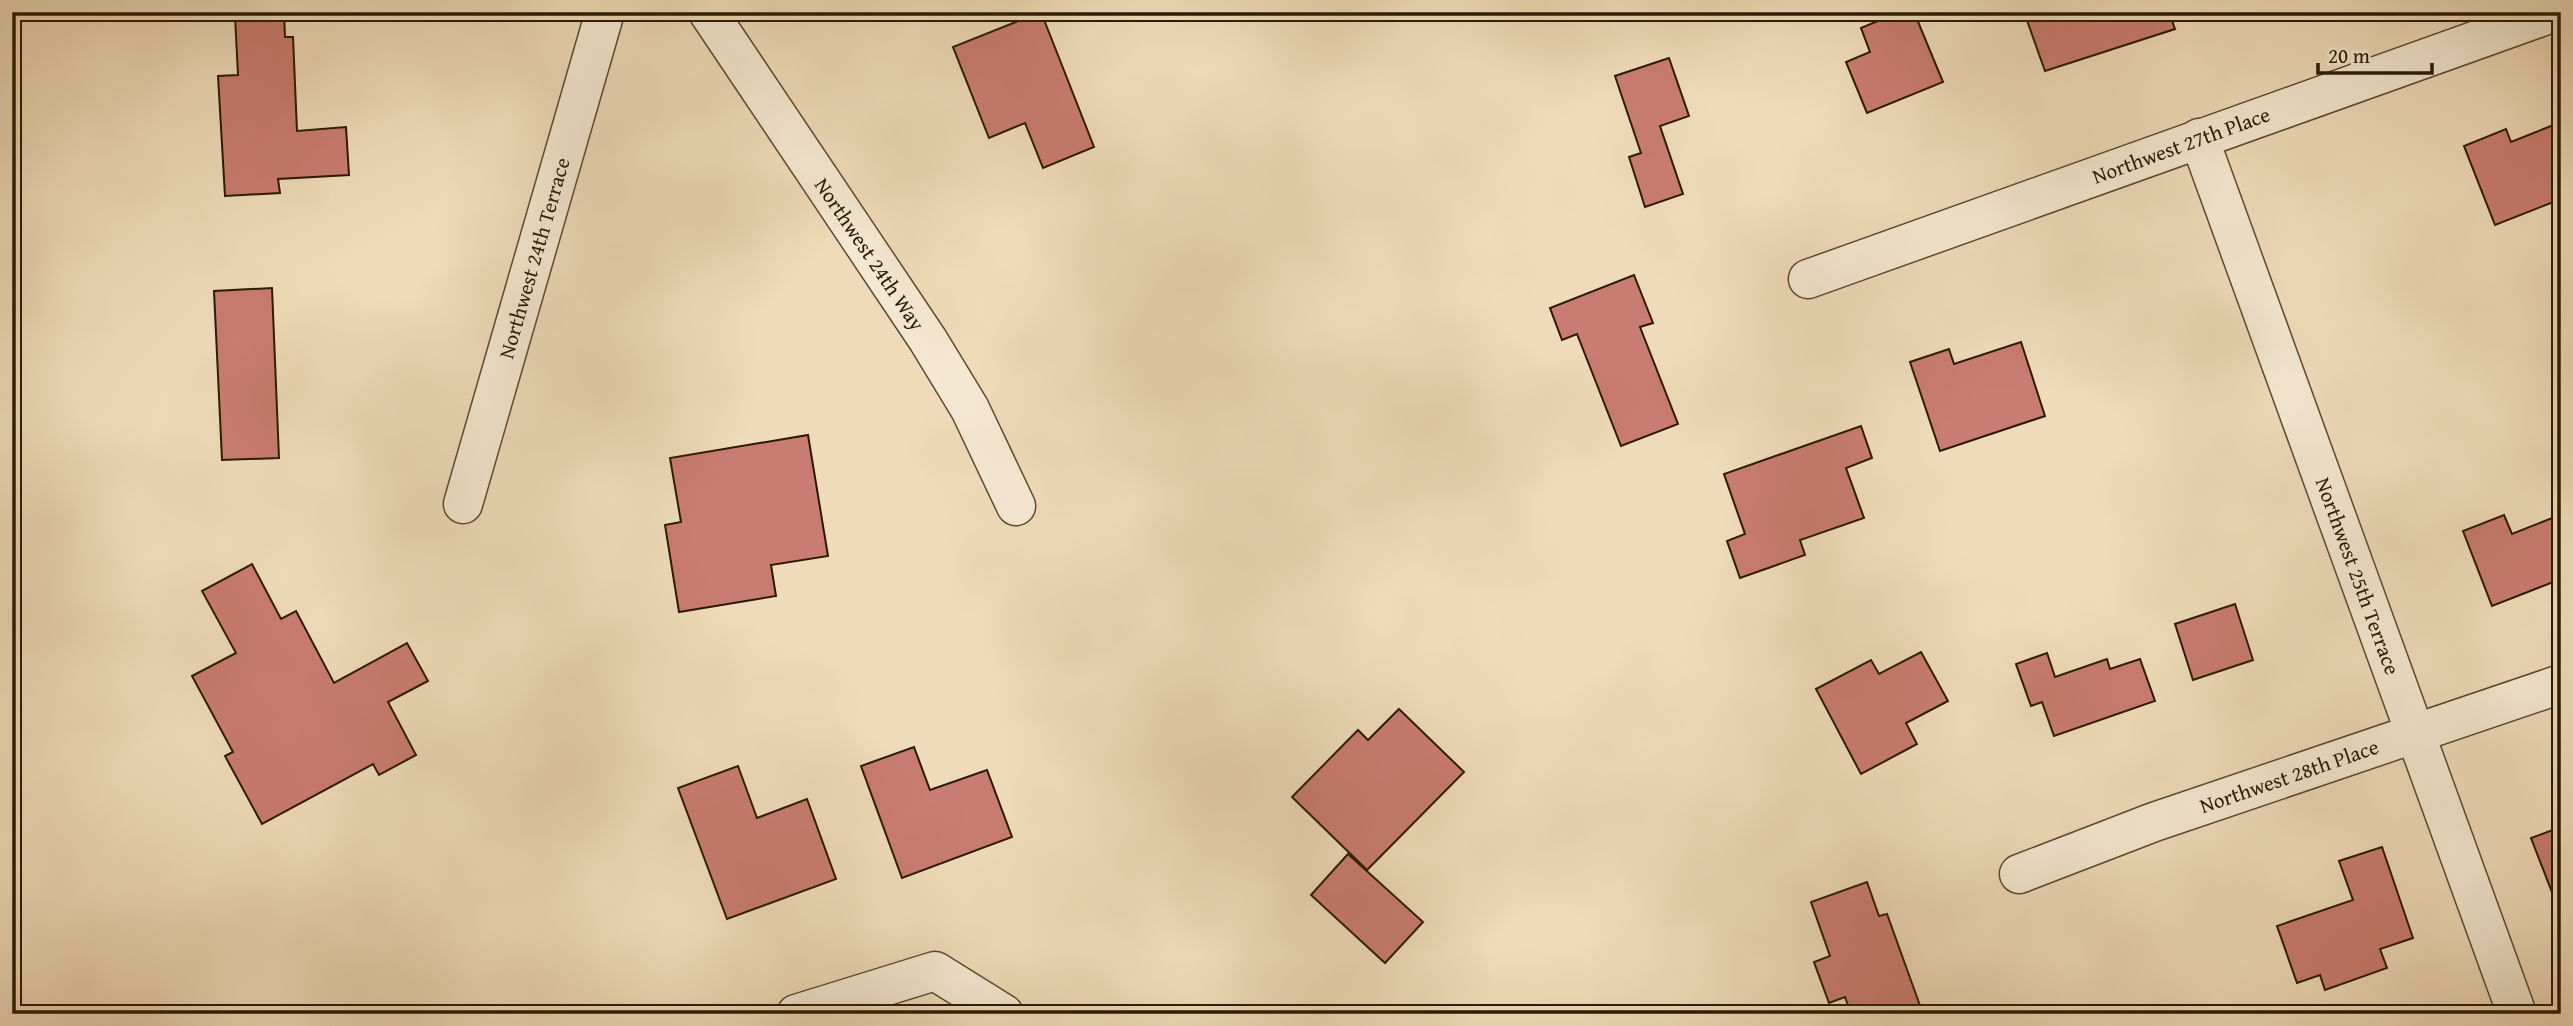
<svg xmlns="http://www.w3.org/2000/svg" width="2573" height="1026" viewBox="0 0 2573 1026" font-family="'Gentium Book Plus',serif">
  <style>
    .building { fill: #c97c71; stroke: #2b1a03; stroke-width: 2 }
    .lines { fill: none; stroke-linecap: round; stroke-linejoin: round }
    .minor-casing { stroke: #5c4a30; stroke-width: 41 }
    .minor { stroke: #f5e8d2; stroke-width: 38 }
    .labels { text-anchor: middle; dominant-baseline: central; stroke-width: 5; stroke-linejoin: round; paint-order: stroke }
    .street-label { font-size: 21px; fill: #2b1a03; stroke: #f5e8d2 }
  </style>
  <rect width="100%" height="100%" fill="#efdbb9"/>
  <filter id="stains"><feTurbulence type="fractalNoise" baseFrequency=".00286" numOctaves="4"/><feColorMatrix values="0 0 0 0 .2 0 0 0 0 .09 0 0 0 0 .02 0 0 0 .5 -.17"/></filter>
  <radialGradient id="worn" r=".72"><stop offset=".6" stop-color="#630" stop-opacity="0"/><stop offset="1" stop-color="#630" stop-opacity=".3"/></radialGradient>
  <!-- building -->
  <g class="building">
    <path d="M1041 12 1094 147 1043 168 1025 123 989 138 953 47Z"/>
    <path d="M1899 12H1914L1943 82 1867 113 1846 62 1870 52 1861 28Z"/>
    <path d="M2024 12H2169L2175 29 2045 71Z"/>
    <path d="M284 13 285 37H293L297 131 346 127 349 175 278 179 280 193 225 196 218 76 238 75 235 16Z"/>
    <path d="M1669 58 1689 116 1660 126 1683 194 1645 207 1629 157 1641 153 1615 76Z"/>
    <path d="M2561 122V199L2495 225 2464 146 2506 129 2511 142Z"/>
    <path d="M1634 275 1653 323 1640 327 1678 424 1621 446 1577 334 1562 340 1550 308Z"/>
    <path d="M272 288 279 458 222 460 214 291Z"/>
    <path d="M2021 342 2045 416 1940 451 1910 362 1949 349 1954 364Z"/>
    <path d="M1861 426 1872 458 1846 468 1864 518 1800 540 1805 555 1740 578 1727 541 1745 534 1724 474Z"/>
    <path d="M808 435 828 556 771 565 776 596 679 612 665 525 681 522 670 458Z"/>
    <path d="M2504 515 2512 534 2552 518 2561 539V579L2492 606 2463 531Z"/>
    <path d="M252 564 281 619 296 611 334 683 407 643 428 681 388 702 416 755 379 775 373 764 262 824 225 756 233 752 192 676 236 653 202 591Z"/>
    <path d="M2235 604 2253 660 2193 680 2175 624Z"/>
    <path d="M1921 652 1948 701 1906 723 1917 744 1861 774 1816 689 1871 660 1879 674Z"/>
    <path d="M2047 653 2055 677 2107 659 2110 669 2140 659 2155 701 2054 736 2042 702 2031 706 2016 664Z"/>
    <path d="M1399 709 1464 772 1367 870 1292 797 1358 730 1368 740Z"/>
    <path d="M914 747 930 790 987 770 1012 837 902 878 861 766Z"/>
    <path d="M738 766 757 818 807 799 836 879 727 919 678 788Z"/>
    <path d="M2561 827V913H2560L2531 838Z"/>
    <path d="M2382 847 2413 938 2380 949 2387 968 2325 990 2320 975 2297 983 2277 926 2353 900 2339 861Z"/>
    <path d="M1348 854 1423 922 1385 963 1311 895Z"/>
    <path d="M1867 882 1879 916 1887 914 1923 1014H1851L1845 997 1829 1003 1814 962 1830 956 1811 902Z"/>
  </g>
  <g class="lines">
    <!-- minor casing -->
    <g class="minor-casing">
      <g id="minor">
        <path d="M708 12 928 340 970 409 1016 506"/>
        <path d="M2199 138 2517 1014"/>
        <path d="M1808 279 2555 12"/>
        <path d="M463 504 605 12"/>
        <path d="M2019 874 2154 822 2561 684"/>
        <path d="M796 1014 935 971 1004 1014"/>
      </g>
    </g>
    <!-- minor -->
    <use href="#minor" class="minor"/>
  </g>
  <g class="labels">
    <!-- street labels -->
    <g class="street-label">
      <text transform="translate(2181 145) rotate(-20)">Northwest 27th Place</text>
      <text transform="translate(870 254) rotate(56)">Northwest 24th Way</text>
      <text transform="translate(534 258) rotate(-74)">Northwest 24th Terrace</text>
      <text transform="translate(2358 576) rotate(70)">Northwest 25th Terrace</text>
      <text transform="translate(2289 776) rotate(-19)">Northwest 28th Place</text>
    </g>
  </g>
  <!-- margin -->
  <rect width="2573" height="1026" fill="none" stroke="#efdbb9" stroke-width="42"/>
  <rect x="14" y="14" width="2545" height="998" fill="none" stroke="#2b1a03" stroke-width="3.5"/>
  <rect x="21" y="21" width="2531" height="984" fill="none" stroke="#2b1a03" stroke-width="2"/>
  <!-- scale -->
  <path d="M2318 63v10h114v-10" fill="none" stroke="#2b1a03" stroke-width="3.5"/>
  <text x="2328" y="63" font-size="21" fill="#2b1a03" stroke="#f5e8d2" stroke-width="5" paint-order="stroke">20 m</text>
  <rect width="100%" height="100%" filter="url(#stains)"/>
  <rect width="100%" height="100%" fill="url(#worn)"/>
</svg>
